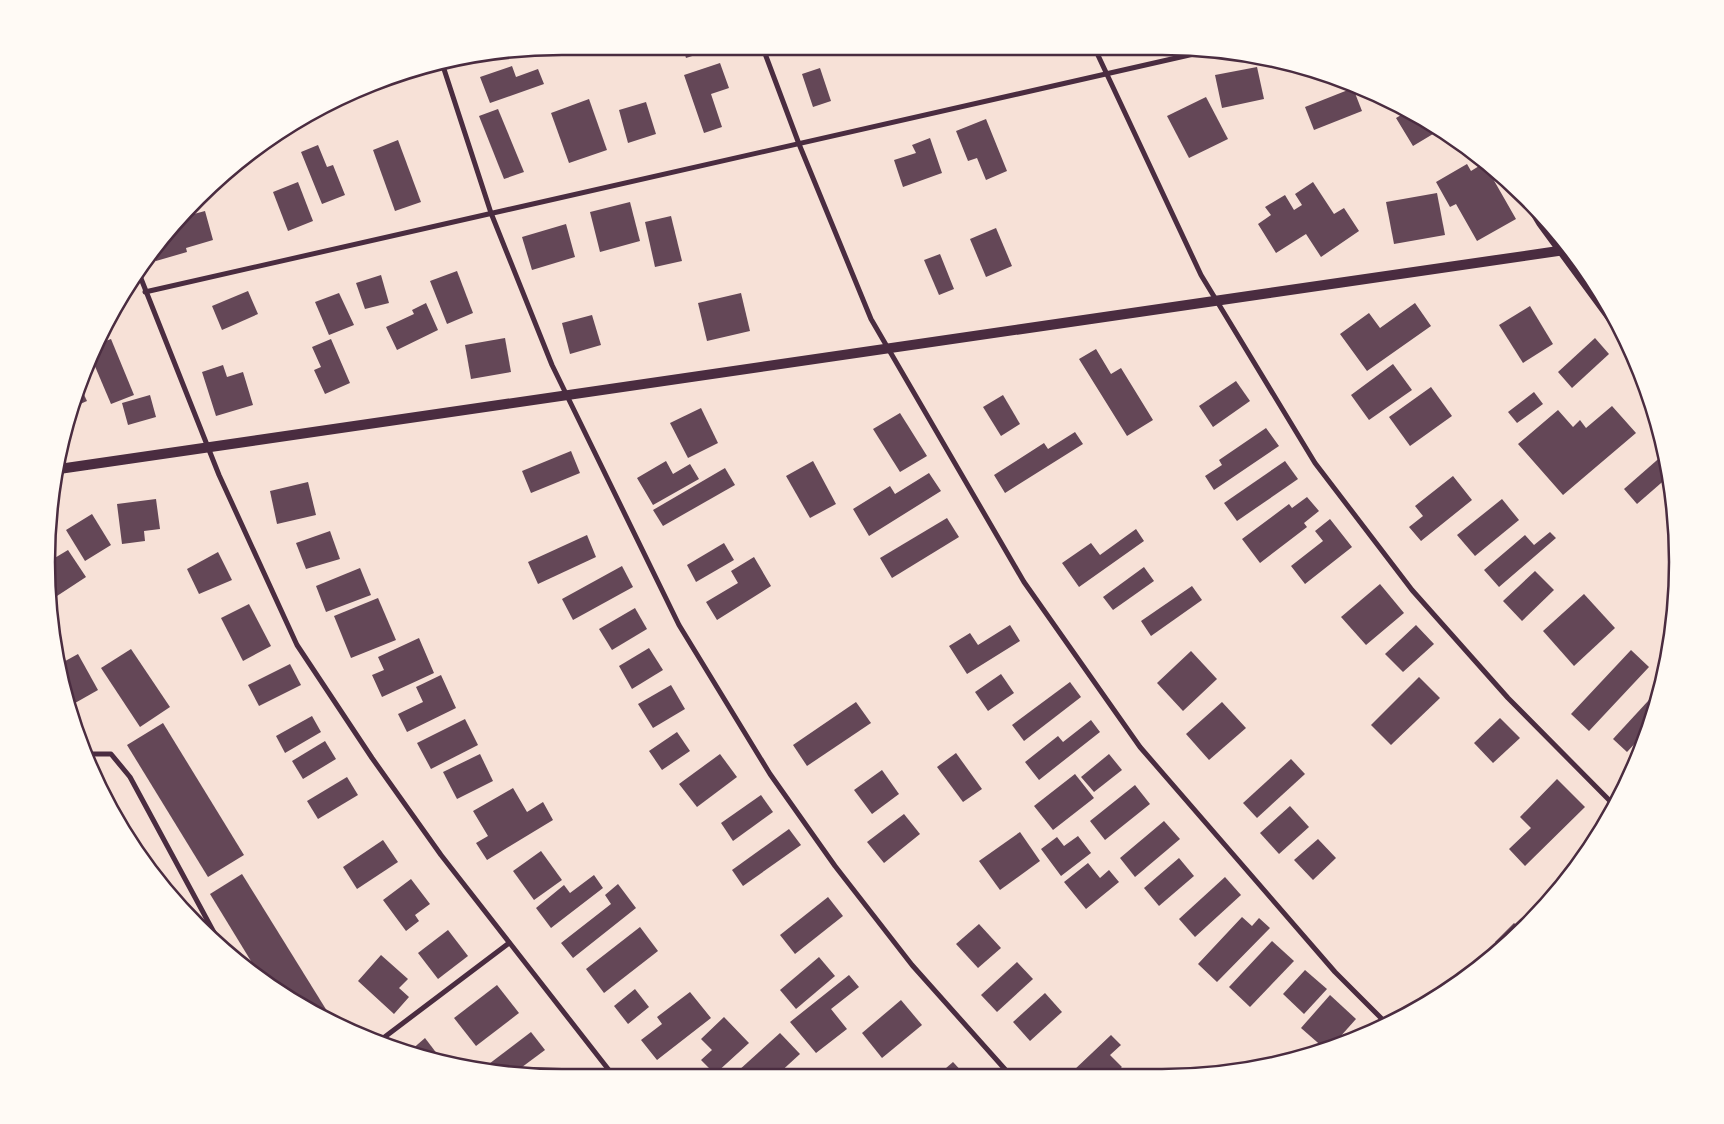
<svg xmlns="http://www.w3.org/2000/svg" width="1724" height="1124" viewBox="0 0 1724 1124" font-family="Lora,serif">
  <style>
    .building { fill: #644757 }
    .lines { fill: none; stroke-linecap: round; stroke-linejoin: round }
    .minor { stroke: #4a2c40; stroke-width: 5 }
    .secondary { stroke: #4a2c40; stroke-width: 10 }
    .rim { fill: none; stroke: #4a2c40; stroke-width: 2.5 }
  </style>
  <rect width="100%" height="100%" fill="#f7e1d7"/>
  <!-- building -->
  <g class="building">
    <path d="M684 51H708L686 58Z"/>
    <path d="M720 63 729 88 711 94 722 127 704 133 684 75Z"/>
    <path d="M512 66 516 77 538 69 544 84 490 103 480 77Z"/>
    <path d="M1257 67 1264 99 1222 108 1215 75Z"/>
    <path d="M820 68 831 101 813 107 802 74Z"/>
    <path d="M410 70 412 75 373 88V85L396 74Z"/>
    <path d="M1353 88 1362 111 1314 130 1305 107Z"/>
    <path d="M1206 97 1228 139 1189 158 1167 116Z"/>
    <path d="M589 99 607 150 569 163 551 113Z"/>
    <path d="M646 102 656 134 628 143 619 110Z"/>
    <path d="M498 109 524 172 504 179 479 116Z"/>
    <path d="M1408 111 1424 122 1438 131 1413 146 1396 118Z"/>
    <path d="M986 119 1007 171 986 180 977 158 968 161 956 131Z"/>
    <path d="M930 138 942 173 903 187 894 160 916 153 912 145Z"/>
    <path d="M398 140 421 202 395 211 373 150Z"/>
    <path d="M318 145 327 167 333 165 345 195 322 204 301 152Z"/>
    <path d="M1484 163 1516 219 1477 241 1456 204 1450 207 1436 182 1467 164 1471 171Z"/>
    <path d="M298 182 313 221 288 231 273 192Z"/>
    <path d="M1313 182 1334 214 1344 208 1359 231 1321 257 1306 234 1276 253 1258 224 1271 215 1265 207 1285 195 1294 210 1302 205 1295 194Z"/>
    <path d="M1437 193 1445 235 1394 244 1386 202Z"/>
    <path d="M630 202 640 241 600 252 590 212Z"/>
    <path d="M205 211 213 240 186 248 187 252 156 261 153 248 179 218Z"/>
    <path d="M671 216 682 261 655 267 645 222Z"/>
    <path d="M566 224 575 257 532 270 522 237Z"/>
    <path d="M996 228 1012 266 986 277 970 239Z"/>
    <path d="M940 254 954 289 939 295 924 260Z"/>
    <path d="M457 271 473 313 447 324 430 281Z"/>
    <path d="M381 275 389 303 365 309 356 283Z"/>
    <path d="M248 291 258 314 222 330 212 306Z"/>
    <path d="M339 293 354 325 329 335 315 302Z"/>
    <path d="M741 293 750 331 707 341 698 303Z"/>
    <path d="M426 303 438 330 397 350 386 327 414 314 412 310Z"/>
    <path d="M1415 303 1431 326 1367 371 1340 334 1369 313 1380 328Z"/>
    <path d="M1530 306 1553 344 1523 363 1499 325Z"/>
    <path d="M592 315 601 345 570 354 562 323Z"/>
    <path d="M505 338 511 372 471 379 465 345Z"/>
    <path d="M1595 338 1609 354 1572 388 1558 372Z"/>
    <path d="M111 339 134 395 111 404 91 357 97 344Z"/>
    <path d="M331 339 350 383 325 394 314 370 321 367 312 347Z"/>
    <path d="M1096 349 1111 374 1121 368 1153 420 1127 436 1079 359Z"/>
    <path d="M1393 364 1412 390 1369 420 1351 395Z"/>
    <path d="M223 365 227 377 243 372 253 405 216 416 202 372Z"/>
    <path d="M1236 381 1250 401 1213 427 1199 406Z"/>
    <path d="M79 384 87 401 71 408 74 396Z"/>
    <path d="M1431 387 1452 416 1410 446 1389 417Z"/>
    <path d="M1534 392 1543 404 1517 423 1508 412Z"/>
    <path d="M150 395 156 417 128 425 122 403Z"/>
    <path d="M1003 395 1020 424 1001 436 983 407Z"/>
    <path d="M1612 406 1636 433 1563 495 1518 444 1558 410 1573 427 1580 420 1586 428Z"/>
    <path d="M701 408 718 443 688 458 670 423Z"/>
    <path d="M900 413 927 456 900 472 873 429Z"/>
    <path d="M1266 428 1279 446 1214 490 1205 476 1222 465 1219 460Z"/>
    <path d="M1075 432 1083 444 1005 493 994 475 1044 443 1048 449Z"/>
    <path d="M571 451 580 473 531 493 522 471Z"/>
    <path d="M1664 454 1668 477 1637 504 1624 489Z"/>
    <path d="M666 461 673 474 690 464 699 479 653 505 637 478Z"/>
    <path d="M813 461 836 504 810 518 786 476Z"/>
    <path d="M1285 461 1298 479 1237 521 1224 503Z"/>
    <path d="M725 468 735 485 663 526 653 510Z"/>
    <path d="M929 473 941 491 869 536 853 509 890 486 895 494Z"/>
    <path d="M1453 476 1472 500 1421 541 1409 527 1423 516 1415 506Z"/>
    <path d="M308 482 316 515 277 524 270 491Z"/>
    <path d="M1307 497 1319 511 1304 523 1307 527 1260 563 1242 539 1289 504 1292 508Z"/>
    <path d="M156 499 160 529 144 531 145 541 122 544 117 504Z"/>
    <path d="M1502 499 1519 520 1475 556 1457 535Z"/>
    <path d="M92 514 111 545 85 561 66 530Z"/>
    <path d="M947 518 959 537 892 578 880 558Z"/>
    <path d="M1330 519 1352 547 1305 584 1291 566 1323 541 1315 531Z"/>
    <path d="M1136 529 1144 541 1079 587 1062 563 1091 543 1100 555Z"/>
    <path d="M330 531 340 559 306 569 296 543Z"/>
    <path d="M1550 532 1556 538 1499 587 1484 570 1525 535 1534 545Z"/>
    <path d="M587 535 596 557 538 584 528 562Z"/>
    <path d="M724 543 734 560 696 582 687 565Z"/>
    <path d="M68 550 86 577 57 596 49 584 48 562Z"/>
    <path d="M218 552 232 580 199 594 187 569Z"/>
    <path d="M754 557 771 586 717 620 706 602 738 583 731 571Z"/>
    <path d="M622 566 633 587 573 620 562 599Z"/>
    <path d="M1144 567 1154 581 1113 610 1103 597Z"/>
    <path d="M360 568 371 595 326 612 316 586Z"/>
    <path d="M1535 571 1554 590 1522 621 1503 601Z"/>
    <path d="M1380 584 1404 613 1366 645 1341 617Z"/>
    <path d="M1192 586 1202 600 1151 636 1141 621Z"/>
    <path d="M1584 594 1615 628 1574 666 1543 631Z"/>
    <path d="M378 598 396 640 351 658 334 616Z"/>
    <path d="M249 604 271 646 243 661 221 618Z"/>
    <path d="M635 608 647 629 612 650 599 629Z"/>
    <path d="M1010 625 1020 641 967 674 949 646 970 633 978 645Z"/>
    <path d="M1416 625 1434 644 1403 672 1385 654Z"/>
    <path d="M419 638 434 673 382 697 372 675 384 670 378 657Z"/>
    <path d="M649 648 663 670 632 689 619 666Z"/>
    <path d="M131 649 170 707 140 727 101 668Z"/>
    <path d="M1631 650 1649 667 1589 731 1571 714Z"/>
    <path d="M1191 651 1217 679 1183 711 1157 683Z"/>
    <path d="M78 654 98 690 68 707 58 665Z"/>
    <path d="M290 664 301 685 259 706 248 685Z"/>
    <path d="M1001 674 1014 693 988 711 975 692Z"/>
    <path d="M441 675 456 708 407 732 398 714 423 702 416 687Z"/>
    <path d="M1419 677 1440 698 1391 745 1371 725Z"/>
    <path d="M1070 682 1081 697 1024 741 1012 725Z"/>
    <path d="M671 685 685 709 653 728 638 704Z"/>
    <path d="M1660 688 1651 726 1627 752 1613 739Z"/>
    <path d="M856 702 871 723 807 766 793 745Z"/>
    <path d="M1222 702 1246 728 1209 760 1186 734Z"/>
    <path d="M312 716 321 732 285 753 276 736Z"/>
    <path d="M1500 718 1520 738 1493 763 1474 743Z"/>
    <path d="M465 719 478 745 431 769 417 743Z"/>
    <path d="M1091 720 1100 732 1039 780 1025 762 1058 736 1063 742Z"/>
    <path d="M163 723 244 855 208 877 127 745Z"/>
    <path d="M677 732 690 751 662 770 649 751Z"/>
    <path d="M325 741 336 759 303 779 292 761Z"/>
    <path d="M956 753 982 789 963 802 937 767Z"/>
    <path d="M480 754 493 781 457 799 443 772Z"/>
    <path d="M720 754 737 777 697 807 679 784Z"/>
    <path d="M1109 754 1122 770 1094 792 1081 777Z"/>
    <path d="M1291 759 1305 774 1257 818 1243 803Z"/>
    <path d="M882 770 899 794 872 814 854 790Z"/>
    <path d="M1075 774 1094 798 1053 830 1034 806Z"/>
    <path d="M347 777 358 795 318 819 307 801Z"/>
    <path d="M1557 779 1585 807 1525 866 1509 849 1531 828 1520 817Z"/>
    <path d="M1135 785 1150 804 1105 840 1090 821Z"/>
    <path d="M513 788 527 812 543 802 553 820 487 860 476 843 488 836 473 811Z"/>
    <path d="M761 795 773 812 733 841 721 823Z"/>
    <path d="M1290 806 1309 827 1279 854 1260 833Z"/>
    <path d="M904 814 920 834 884 863 867 842Z"/>
    <path d="M1164 821 1180 839 1135 877 1120 858Z"/>
    <path d="M789 829 801 845 743 886 732 870Z"/>
    <path d="M1020 832 1040 861 1000 890 979 861Z"/>
    <path d="M1078 836 1091 853 1061 876 1041 849 1057 837 1064 846Z"/>
    <path d="M1318 839 1336 858 1313 880 1294 860Z"/>
    <path d="M383 840 398 862 357 889 343 867Z"/>
    <path d="M541 851 562 880 534 900 513 871Z"/>
    <path d="M1179 858 1194 876 1159 906 1144 888Z"/>
    <path d="M1088 863 1100 878 1109 870 1119 882 1086 909 1064 882Z"/>
    <path d="M242 874 332 1019 329 1021 304 1009 262 979 210 894Z"/>
    <path d="M594 875 603 888 551 928 536 908 564 885 570 893Z"/>
    <path d="M1225 877 1241 895 1195 937 1179 919Z"/>
    <path d="M411 879 430 904 415 915 419 921 406 931 383 900Z"/>
    <path d="M618 884 636 908 573 958 561 943 611 904 605 895Z"/>
    <path d="M828 897 843 916 795 954 780 935Z"/>
    <path d="M1242 917 1252 926 1259 918 1270 928 1217 982 1198 964Z"/>
    <path d="M1514 923 1521 929 1501 948 1495 942Z"/>
    <path d="M979 924 1001 948 978 968 956 944Z"/>
    <path d="M640 927 658 951 604 993 586 969Z"/>
    <path d="M448 930 468 956 438 979 418 953Z"/>
    <path d="M1272 941 1294 961 1250 1007 1229 987Z"/>
    <path d="M381 955 408 979 399 988 409 997 394 1014 358 981Z"/>
    <path d="M819 957 835 976 796 1009 780 990Z"/>
    <path d="M1017 962 1033 979 997 1012 981 995Z"/>
    <path d="M1305 970 1327 989 1304 1014 1283 994Z"/>
    <path d="M849 975 859 987 831 1009 847 1029 816 1053 790 1022Z"/>
    <path d="M497 985 519 1013 476 1046 454 1018Z"/>
    <path d="M635 989 649 1007 628 1024 614 1006Z"/>
    <path d="M690 992 711 1018 657 1060 641 1040 662 1024 657 1017Z"/>
    <path d="M1045 993 1062 1012 1030 1041 1013 1022Z"/>
    <path d="M1330 995 1356 1019 1331 1047 1325 1049 1301 1028Z"/>
    <path d="M901 1000 922 1025 882 1058 862 1033Z"/>
    <path d="M724 1017 749 1043 715 1074 701 1060 712 1050 701 1039Z"/>
    <path d="M531 1032 545 1050 514 1073H495L481 1070Z"/>
    <path d="M780 1033 800 1054 777 1075H741L738 1071Z"/>
    <path d="M1111 1035 1121 1045 1110 1055 1122 1067 1112 1076H1078L1073 1071Z"/>
    <path d="M425 1038 441 1059 410 1051Z"/>
    <path d="M953 1062 966 1076 938 1075Z"/>
  </g>
  <g class="lines">
    <!-- minor -->
    <g class="minor">
      <path d="M764 51 799 144 871 319 1024 582 1140 747 1335 972 1388 1025"/>
      <path d="M1096 51 1201 275 1315 463 1412 590 1508 698 1615 806"/>
      <path d="M442 63 491 213 552 365 679 625 770 774 835 866 912 965 1011 1076"/>
      <path d="M1521 194 1539 224 1630 348"/>
      <path d="M138 271 219 475 297 645 372 758 441 855 612 1074"/>
      <path d="M145 292 1207 51"/>
      <path d="M84 754H111L130 777 224 951"/>
      <path d="M378 1042 509 943"/>
    </g>
    <!-- secondary -->
    <path class="secondary" d="M59 469 1572 249"/>
  </g>
  <!-- crop -->
  <path d="M0 0H1724V1124H0ZM562 55H1162A507 507 0 0 1 1669 562V562A507 507 0 0 1 1162 1069H562A507 507 0 0 1 55 562V562A507 507 0 0 1 562 55Z" fill="#fffaf5" fill-rule="evenodd"/>
  <path class="rim" d="M562 55H1162A507 507 0 0 1 1669 562V562A507 507 0 0 1 1162 1069H562A507 507 0 0 1 55 562V562A507 507 0 0 1 562 55Z"/>
</svg>
